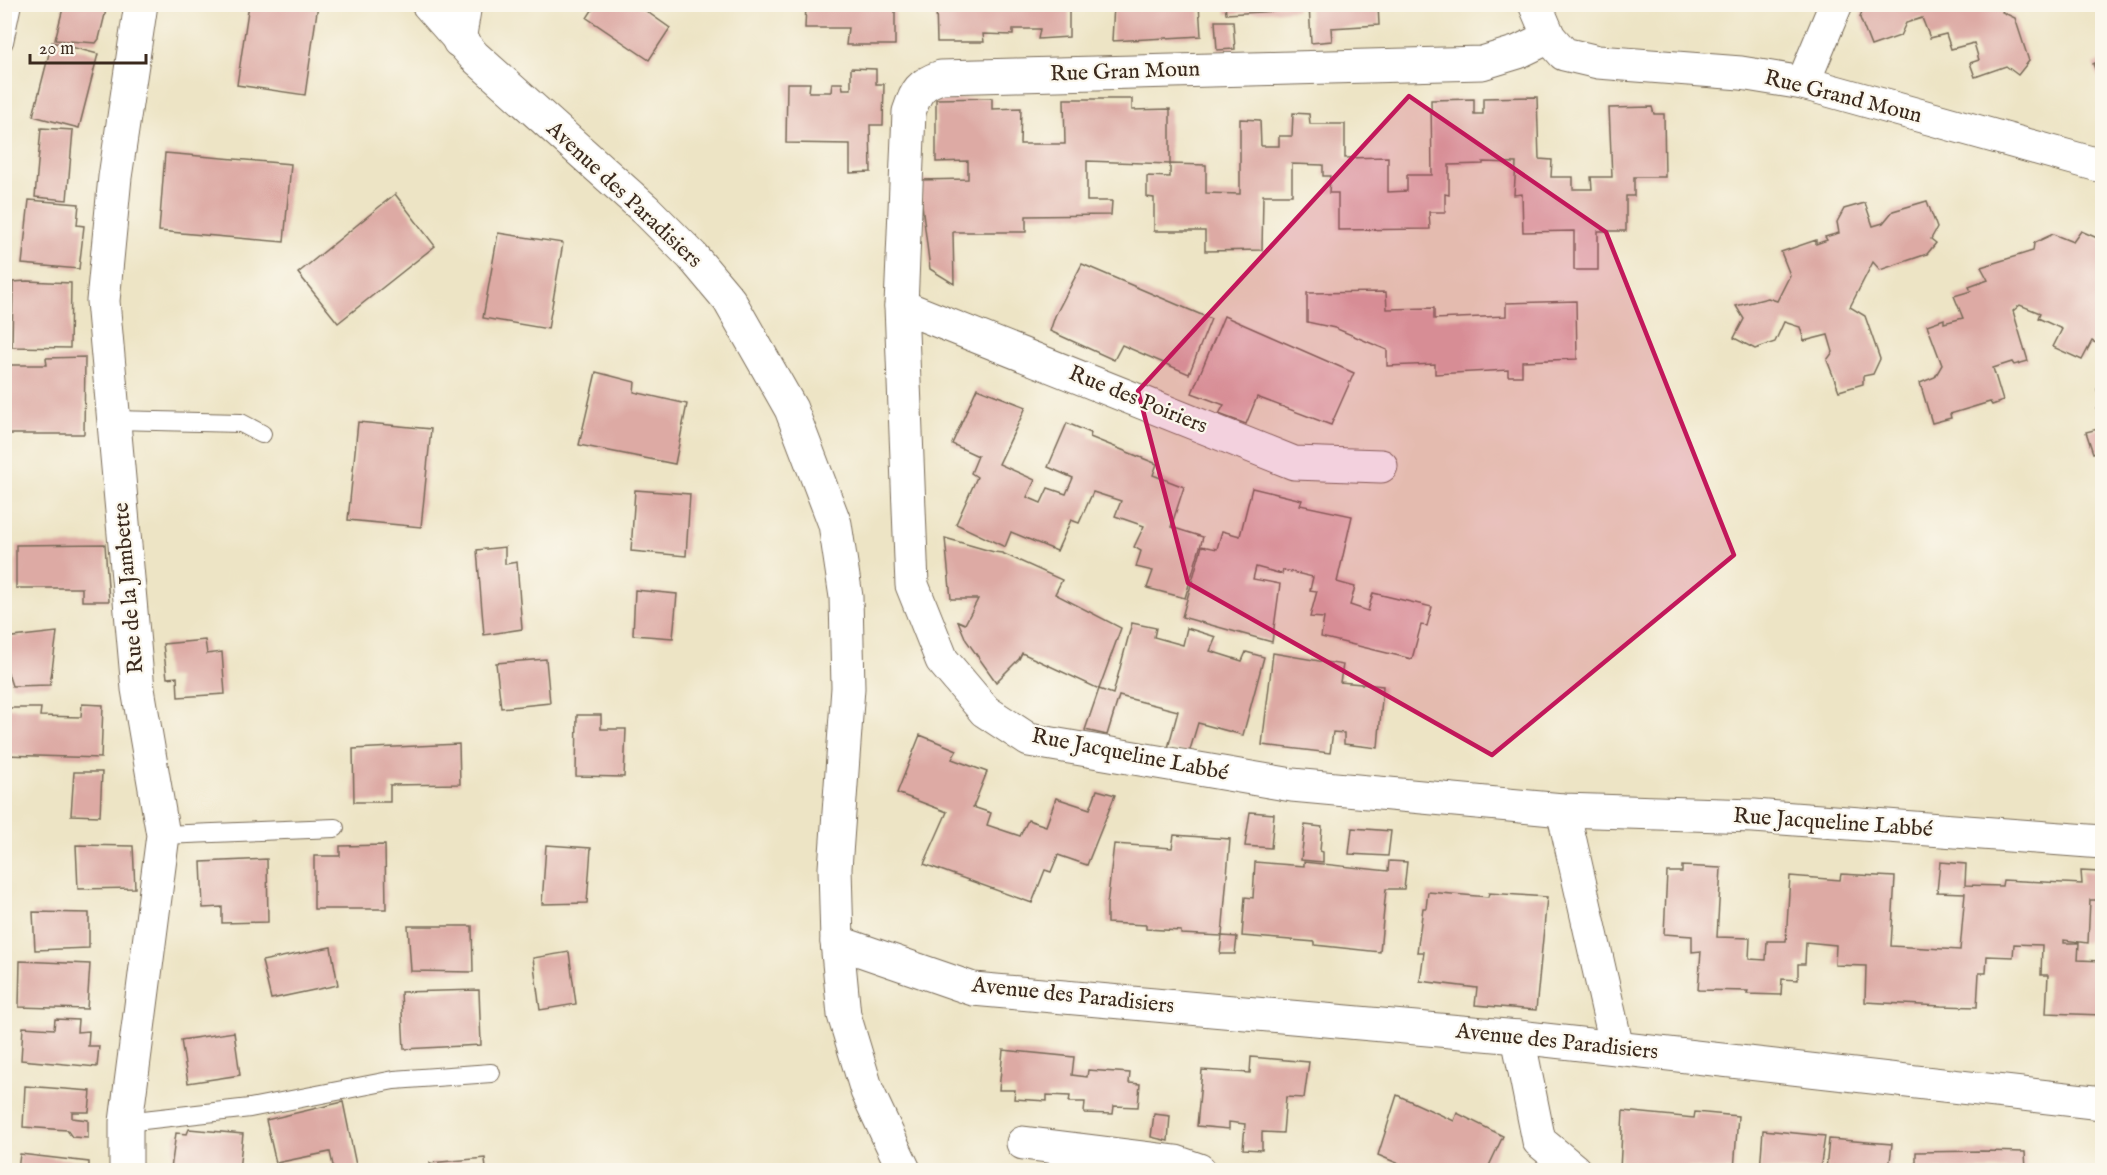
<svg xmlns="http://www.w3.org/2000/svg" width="2107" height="1175" viewBox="0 0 2107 1175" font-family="'IM FELL English',serif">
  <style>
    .building { fill: #ddaaa4 }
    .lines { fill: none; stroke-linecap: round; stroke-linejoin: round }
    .lane-casing { stroke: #796b58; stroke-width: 20 }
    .street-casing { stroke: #796b58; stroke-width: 35 }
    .lane { stroke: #fff; stroke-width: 18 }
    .street { stroke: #fff; stroke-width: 33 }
    .marked { fill: #c2185b; fill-opacity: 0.2; stroke: #c2185b; stroke-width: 4.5; stroke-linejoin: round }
    .labels { text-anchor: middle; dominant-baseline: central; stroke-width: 4.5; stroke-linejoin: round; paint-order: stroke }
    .street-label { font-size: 22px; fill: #3b2a1e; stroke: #fbf7ec }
  </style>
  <rect width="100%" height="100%" fill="#fbf7ec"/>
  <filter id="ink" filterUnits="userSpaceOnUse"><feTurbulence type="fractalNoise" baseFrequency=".0167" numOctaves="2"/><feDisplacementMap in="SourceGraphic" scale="12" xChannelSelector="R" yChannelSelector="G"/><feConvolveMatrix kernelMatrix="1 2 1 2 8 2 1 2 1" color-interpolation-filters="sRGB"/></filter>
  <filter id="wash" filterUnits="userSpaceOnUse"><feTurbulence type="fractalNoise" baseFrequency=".008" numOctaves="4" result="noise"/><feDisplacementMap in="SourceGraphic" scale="24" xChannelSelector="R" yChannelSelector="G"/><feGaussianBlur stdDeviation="1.35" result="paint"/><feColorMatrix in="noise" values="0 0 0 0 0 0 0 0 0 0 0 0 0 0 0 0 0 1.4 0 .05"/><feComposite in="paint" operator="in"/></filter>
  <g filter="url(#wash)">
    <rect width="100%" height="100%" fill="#ede4c5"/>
    <g id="blocks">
      <!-- building -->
      <g class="building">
        <path d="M64 4 107 6 99 39 96 43 55 40Z"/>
        <path d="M249 4H318L305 95 237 85Z"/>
        <path d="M596 4H636L670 28 649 60 587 18Z"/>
        <path d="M806 4H895V45H846L848 28H805Z"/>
        <path d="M1069 4V37L1038 39 1040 29H1013V35L983 34 984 42H937L936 5Z"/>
        <path d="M1114 4H1199L1201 36 1112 41Z"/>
        <path d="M1225 4H1297V10L1226 14Z"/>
        <path d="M1309 4H1378L1379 25 1331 28 1332 41 1311 43Z"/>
        <path d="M1864 4H2006L2002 12 2015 18 2029 61 2018 75 2006 66 1975 77 1970 63 1979 60 1974 43 1951 49 1946 34 1930 38 1922 18 1906 23 1900 36 1871 46 1860 18Z"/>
        <path d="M1215 21H1233L1235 49 1217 50Z"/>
        <path d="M52 42 98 54 79 128 33 116Z"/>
        <path d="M2102 60V85L2093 64Z"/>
        <path d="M851 68 876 69V84H884L883 125H870L871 172 850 173V144L786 143 787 83H810L809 92H831L832 83H842L843 89H851Z"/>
        <path d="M1537 97 1539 159 1552 160 1551 177H1573V189H1592L1591 177H1612L1609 108 1652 107 1654 114H1664L1665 177H1634V196H1626V231H1598V270H1574V231L1523 232 1522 194 1514 195 1516 163 1483 162V164L1449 165V195L1445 194V212H1429L1430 229 1338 230V193H1329L1330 176H1323V165L1292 164V195H1263L1262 250 1205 251V231H1154V198L1147 197V176L1170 177V164L1206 165V193L1240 194V119L1260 120 1261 146H1279V136H1292L1293 113 1309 114 1310 124H1345V158L1388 157V192L1407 191V175H1432L1431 100 1474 99V114H1483V98Z"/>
        <path d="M992 98V109L1021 108 1020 144H1065L1064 99H1132V110L1170 109V164L1087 161V201H1112L1111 215 1026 216V232H953L954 284 930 269 919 180 968 179V161L936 162V99Z"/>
        <path d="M41 128 73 130 67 200 35 197Z"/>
        <path d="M165 153 291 164 284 242 159 231Z"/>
        <path d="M395 194 435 246 338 323 298 273Z"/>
        <path d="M29 200 79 204 77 225 84 226 79 269 22 264Z"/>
        <path d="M1927 201 1937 228 1931 239 1936 243 1927 254 1880 270 1873 262 1850 307 1865 316 1880 359 1873 374 1863 376V384L1839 391 1827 360 1833 352 1828 335 1804 341 1800 327 1784 322 1775 342 1755 349 1734 338 1744 319 1736 306 1768 298 1777 301 1790 275 1781 252 1816 240V244L1827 240 1825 237 1839 233 1837 222 1844 209 1865 203 1873 226 1883 223 1893 211Z"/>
        <path d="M2081 231 2102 240V346L2092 341 2082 360 2053 347 2062 329 2038 318 2040 313 2020 305 2013 311 2028 361 2014 365 2012 362 1993 368 2003 401 1992 405 1990 402 1950 414 1951 418 1932 423 1920 383 1935 377 1942 365 1927 325 1944 319V323L1963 318 1954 296 1971 291 1969 287 1988 280 1981 267 2033 251 2034 243 2053 234 2073 242Z"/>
        <path d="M498 233 563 243 548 329 483 318Z"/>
        <path d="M1082 264 1211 319 1189 374 1122 345 1114 360 1050 331 1055 316Z"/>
        <path d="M27 281 71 283 70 348 12 347 13 282Z"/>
        <path d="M1386 292 1387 309 1434 308V319L1506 316V303L1576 301 1577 359 1522 361V376H1508V370L1435 374V364L1387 366V350L1335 328 1307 322V293Z"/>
        <path d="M1224 316 1354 373 1331 425 1257 397 1246 424 1219 414 1224 405 1192 393Z"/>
        <path d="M85 357 84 434H4V365H47L46 358Z"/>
        <path d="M596 372 635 382 634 392 687 404 675 464 579 445Z"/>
        <path d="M977 388 1026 407 999 464 1035 480 1027 497 1041 503 1048 488 1066 494 1073 478 1048 467 1067 423 1091 433 1090 437 1157 464 1153 475 1184 487 1171 527 1203 537 1185 598 1147 588 1153 571 1136 567 1141 551 1134 547 1144 526 1115 516 1121 501 1093 492 1079 523 1071 520 1057 551 1011 532 1005 547 956 524 977 477 971 473 978 456 952 444Z"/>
        <path d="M2102 388V450L2093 453 2086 432 2102 428 2097 409 2101 407 2097 389Z"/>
        <path d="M358 422 431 429 421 527 348 520Z"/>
        <path d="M1252 488 1302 500 1300 505 1352 516 1337 582 1355 587 1350 605 1368 611 1373 593 1432 607 1427 626 1421 625 1412 659 1321 637 1324 618 1310 617 1317 591 1310 590 1313 577 1283 570 1282 574 1256 567 1253 579 1280 584 1272 642 1182 617 1202 546 1217 549 1222 531 1240 536Z"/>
        <path d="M635 490 690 494 686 556 631 551Z"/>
        <path d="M945 538 994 552 1002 553 1062 580 1055 594 1121 628 1099 689 1022 653 1019 659 996 682 966 640 958 621 965 624 978 599H951Z"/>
        <path d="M105 544 109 601H82V588H16V545Z"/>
        <path d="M505 547V564L517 562 522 629 484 635 477 550Z"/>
        <path d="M635 590 677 594 673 638 633 635Z"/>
        <path d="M1132 623 1156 628 1154 637 1183 645 1187 628 1216 637 1210 651 1242 661 1246 652 1264 657 1243 735 1198 723 1189 753 1168 748 1178 711 1119 696 1107 735 1085 730 1099 689 1113 694Z"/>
        <path d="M57 632 50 685 12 686 4 661V638Z"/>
        <path d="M205 640 207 654 222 652 225 694 178 697 177 677 167 678 163 644Z"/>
        <path d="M1273 653 1343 665 1340 682 1383 686 1378 748 1344 744V733L1333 732 1330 753 1262 745Z"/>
        <path d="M546 659 550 703 501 708 496 663Z"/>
        <path d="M82 704 103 705 101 758 5 755 6 708H41L40 716 81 717Z"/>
        <path d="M577 715H601V729H626L624 777 576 776Z"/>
        <path d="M920 735 957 750 952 759 987 772 973 807 991 813 987 825 1020 836 1028 820 1046 826 1056 798 1090 809 1097 790 1115 795 1087 865 1058 855 1051 872 1045 870 1032 903 924 864 947 812 897 793Z"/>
        <path d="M459 744 460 784 390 785V802H354L353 749Z"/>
        <path d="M74 772H102L100 816 71 815Z"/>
        <path d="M1250 812 1274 814 1271 848 1245 846Z"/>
        <path d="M1305 825 1322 827 1320 851 1323 852V862L1301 860Z"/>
        <path d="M1352 828 1391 831 1388 856 1349 854Z"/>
        <path d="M1174 835 1230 839 1222 936 1181 934V931L1146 929V925L1107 923V905L1114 844 1172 848Z"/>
        <path d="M76 845 133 846 135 888 78 889Z"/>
        <path d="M385 845 386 909H314V856H340V846Z"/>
        <path d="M546 845 591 848 587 903 542 904Z"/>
        <path d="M267 859 268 922 222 923V907L203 908 201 862Z"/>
        <path d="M1389 861 1407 862 1404 889H1386L1380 952 1315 945V942L1242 936 1245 897 1253 898 1255 862 1304 866V862L1388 871Z"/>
        <path d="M1940 862 1966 864 1965 885 2002 886 2003 880 2082 884 2081 871 2100 872 2098 900H2090L2088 943 2064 940V943H2079L2078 960 2102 961V1015L2046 1013 2048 975H2041L2042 945 2014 944 2013 957 1987 956 1986 973H1979L1977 1007 1941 1006 1865 1002 1866 966 1835 965 1836 945 1806 942 1805 964H1798V980L1782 979 1781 995 1747 994 1748 991 1698 990 1701 951 1692 952V936L1664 934 1667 872H1682V866L1721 868 1717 937 1750 938 1749 959 1766 960 1767 941H1786L1790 876 1840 880 1841 874 1895 877 1891 946 1960 950 1965 893 1937 892Z"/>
        <path d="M1428 892 1488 897 1489 893 1547 897 1536 1010 1475 1005 1477 988 1420 981 1424 952H1417L1423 908H1426Z"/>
        <path d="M33 912 89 913V948L35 950Z"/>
        <path d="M408 926H472L473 972 411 971Z"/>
        <path d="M1222 936 1237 937 1235 954H1220Z"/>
        <path d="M331 947 338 985 271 999 262 961Z"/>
        <path d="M569 952 576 1004 540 1010 533 958Z"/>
        <path d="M20 961 90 964 87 1009 19 1007Z"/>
        <path d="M479 990 481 1045 404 1049 401 992Z"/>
        <path d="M55 1019 78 1020 77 1032 89 1031 88 1046H99L97 1067 21 1060 23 1027 54 1029Z"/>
        <path d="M234 1032 240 1075 188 1083 181 1040Z"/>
        <path d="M1003 1050 1074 1057 1072 1075 1087 1077 1088 1070 1130 1073 1129 1083 1140 1084 1138 1107 1114 1106 1113 1114 1084 1113 1085 1102H1069L1070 1096 1047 1095V1101L1014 1099 1015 1090H999Z"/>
        <path d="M1251 1057 1309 1062 1304 1098 1286 1097 1283 1133 1262 1132V1150L1243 1149 1245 1124 1229 1122V1129L1197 1126 1202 1070 1250 1073Z"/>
        <path d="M25 1086 91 1091 89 1112H72V1118L88 1120V1138L72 1137 67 1130 23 1127Z"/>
        <path d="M1397 1095 1454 1121 1457 1113 1503 1136 1487 1170H1402L1404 1166 1378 1155Z"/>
        <path d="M343 1102 357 1170H334L330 1152 276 1163 266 1120Z"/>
        <path d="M1623 1111 1694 1118 1695 1112 1738 1116 1734 1170H1702L1703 1169 1687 1167V1170H1620Z"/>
        <path d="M1154 1114 1170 1116 1168 1141 1151 1137Z"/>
        <path d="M189 1129 243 1134 239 1170H184L171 1169 176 1133 187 1134Z"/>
        <path d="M1763 1130 1825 1136 1820 1170H1760Z"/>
        <path d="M1829 1139 1892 1144 1889 1170H1826Z"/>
        <path d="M1982 1151 2025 1152 2026 1170H1916V1152Z"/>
        <path d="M20 1154 89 1162V1170H18Z"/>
        <path d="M485 1158 486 1170H431L430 1163Z"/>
      </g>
    </g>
  </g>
  <g filter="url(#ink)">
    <use href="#blocks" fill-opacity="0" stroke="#796b58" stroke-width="1.5"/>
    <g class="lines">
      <!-- lane casing -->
      <g class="lane-casing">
        <g id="lane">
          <path d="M4 42 12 4"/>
          <path d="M114 420 241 423 262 434"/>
          <path d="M163 835 335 828"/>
          <path d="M126 1122 250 1108 394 1080 491 1073"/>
        </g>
      </g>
      <!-- street casing -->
      <g class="street-casing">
        <g id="street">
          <path d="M428 4 474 56 646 210 692 256 729 300 791 409 835 524 846 597 848 688 835 868 837 942 844 1015 867 1091 904 1170"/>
          <path d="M1535 4 1549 37 1564 54 1598 62 1741 73 1803 83 2102 166"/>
          <path d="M1549 37 1518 52 1482 63 941 77C920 84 916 91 909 112L901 306 912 585 942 660 985 711 1029 740 1292 785 1563 810 1754 816 2102 842"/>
          <path d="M459 41 465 4"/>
          <path d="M1803 83 1836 4"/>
          <path d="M901 306 1294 463 1381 466"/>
          <path d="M1563 810 1617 1048"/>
          <path d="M837 942 973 989 1518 1037 2102 1103"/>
          <path d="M1518 1037 1539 1141 1574 1170"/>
          <path d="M1023 1143 1176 1162 1199 1170"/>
          <path d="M126 1170V1122L163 835 138 689 103 301 115 177 141 4"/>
        </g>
      </g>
      <!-- lane -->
      <use href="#lane" class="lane"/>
      <!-- street -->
      <use href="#street" class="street"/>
    </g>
  </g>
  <!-- marked area -->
  <path class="marked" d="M1409 96 1606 232 1734 555 1492 755 1188 583 1138 391Z"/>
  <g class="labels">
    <!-- street labels -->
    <g class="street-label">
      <text transform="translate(1125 72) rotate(-2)">Rue Gran Moun</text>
      <text transform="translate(1843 97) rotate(14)">Rue Grand Moun</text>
      <text transform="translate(624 195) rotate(43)">Avenue des Paradisiers</text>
      <text transform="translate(1138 400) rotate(22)">Rue des Poiriers</text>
      <text transform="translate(129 588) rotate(-95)">Rue de la Jambette</text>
      <text transform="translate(1130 755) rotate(11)">Rue Jacqueline Labbé</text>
      <text transform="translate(1833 823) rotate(4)">Rue Jacqueline Labbé</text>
      <text transform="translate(1073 996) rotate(6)">Avenue des Paradisiers</text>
      <text transform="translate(1557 1042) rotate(6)">Avenue des Paradisiers</text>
    </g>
  </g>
  <!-- margin -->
  <rect width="2107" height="1175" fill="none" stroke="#fbf7ec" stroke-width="24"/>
  <!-- scale -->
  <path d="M30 54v9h116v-9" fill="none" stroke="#3b2a1e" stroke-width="3"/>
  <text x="39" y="54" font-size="18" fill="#3b2a1e" stroke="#fbf7ec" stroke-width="4.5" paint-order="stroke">20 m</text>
</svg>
